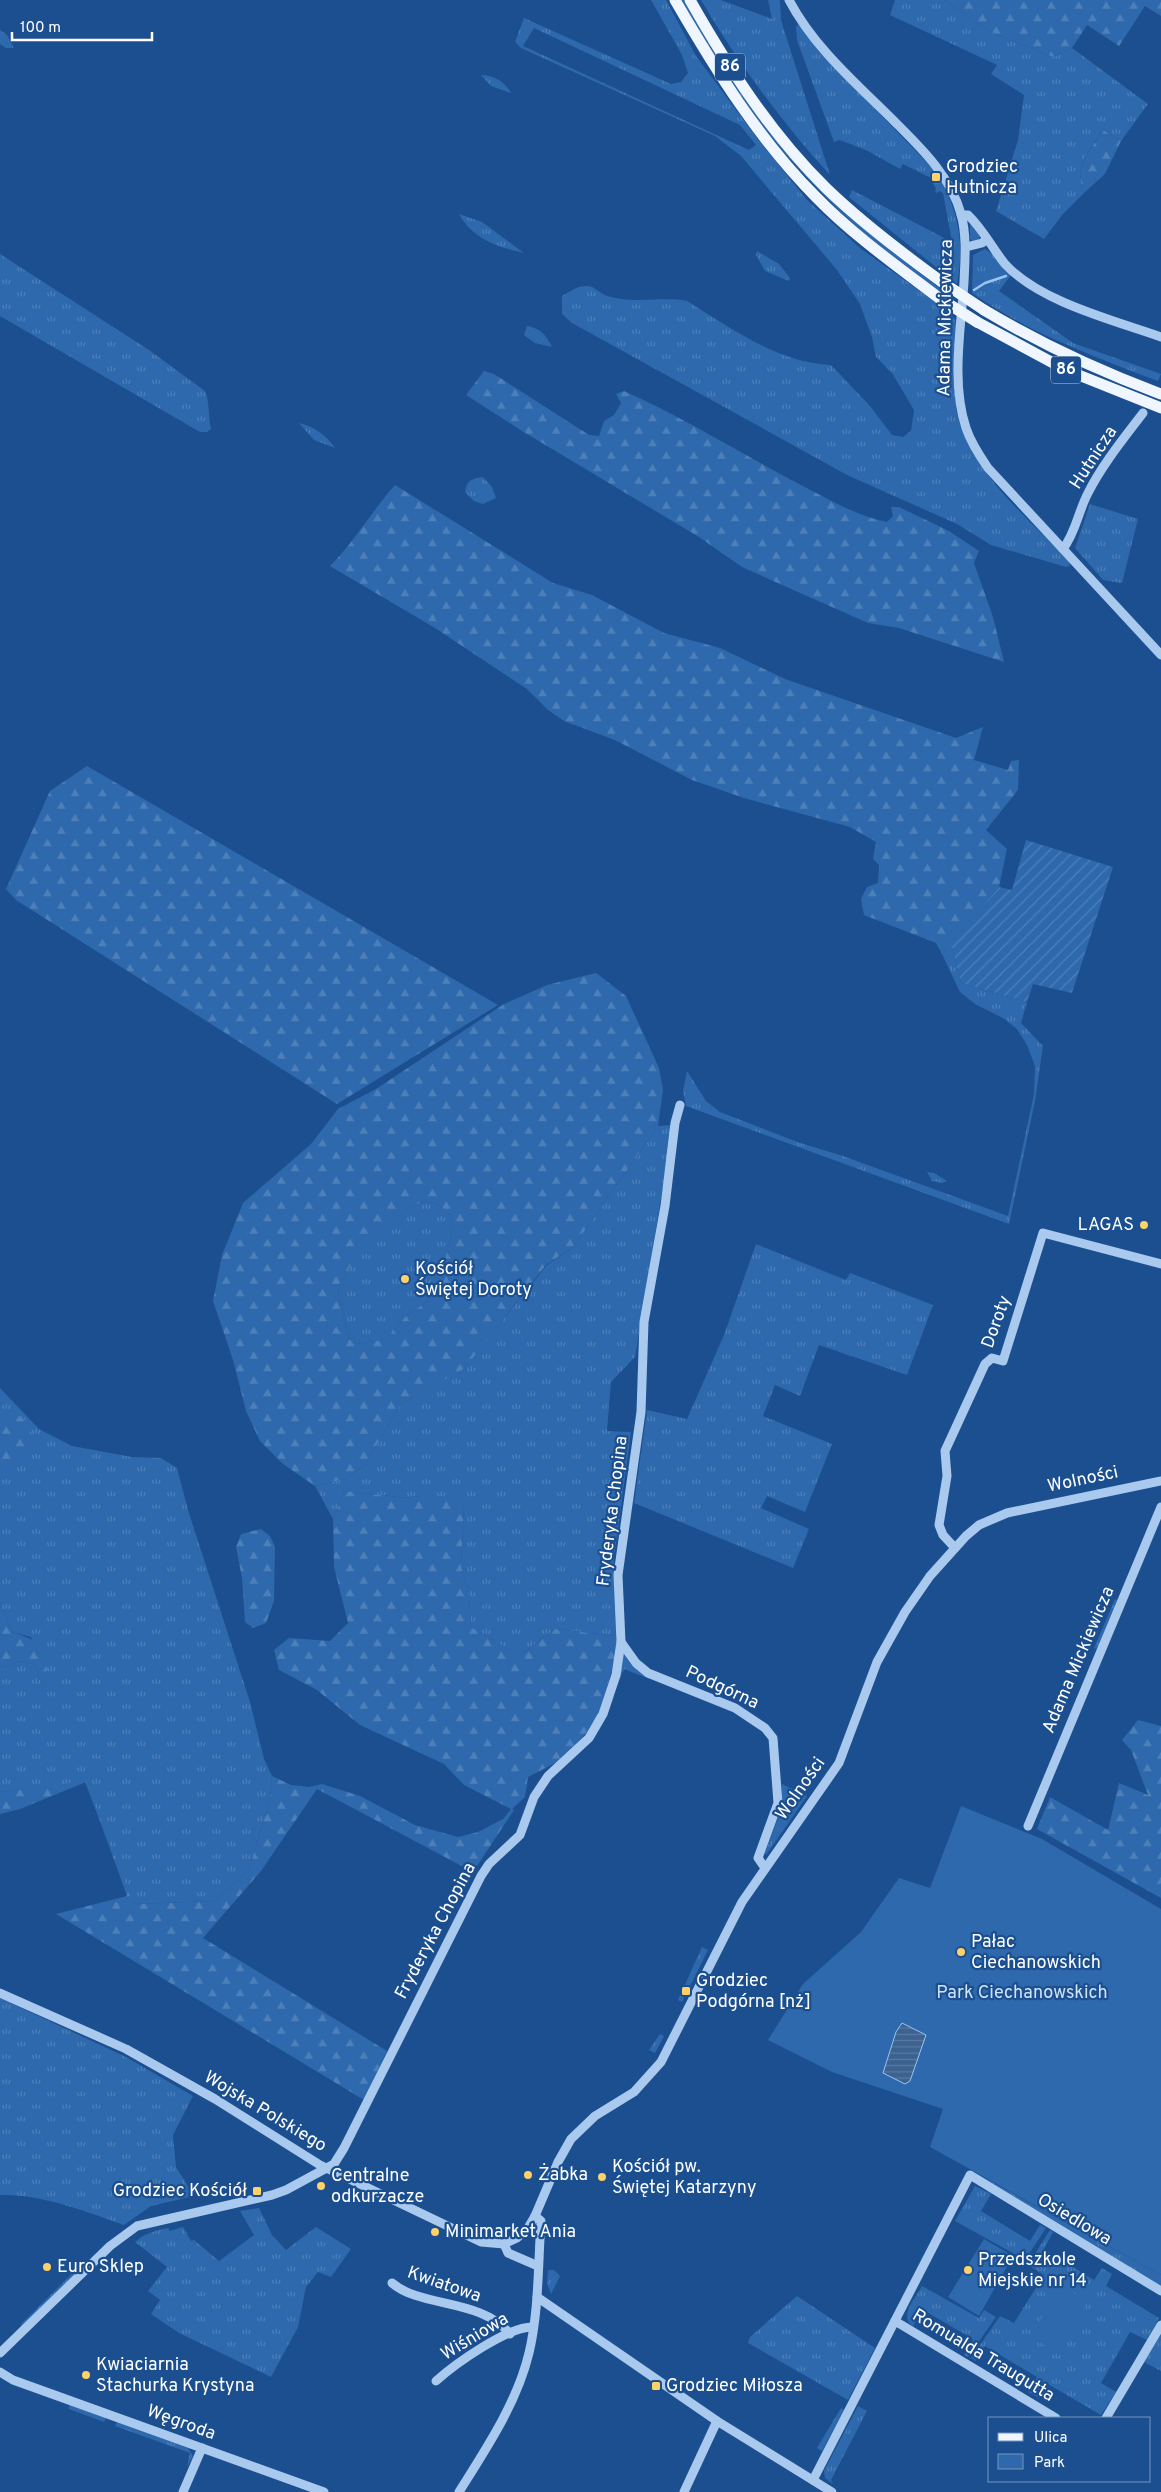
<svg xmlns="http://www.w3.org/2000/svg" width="1161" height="2492" viewBox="0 0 1161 2492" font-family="Overpass,sans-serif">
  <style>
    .grass { fill: url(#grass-tufts); fill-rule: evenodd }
    .forest { fill: url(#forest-firs); fill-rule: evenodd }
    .park { fill: #2e69ad }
    .garden { fill: url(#garden-furrows) }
    .water { fill: url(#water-rules); stroke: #9cc4f0 }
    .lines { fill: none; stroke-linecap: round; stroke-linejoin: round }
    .stream { stroke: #9cc4f0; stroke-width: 2.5 }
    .minor { stroke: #a9c9ee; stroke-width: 9 }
    .major { stroke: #f0f6ff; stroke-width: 11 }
    .major-bridge { stroke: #f0f6ff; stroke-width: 11 }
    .poi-dot { fill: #ffd166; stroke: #1b4f8f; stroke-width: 2 }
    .labels { text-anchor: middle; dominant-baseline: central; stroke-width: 4.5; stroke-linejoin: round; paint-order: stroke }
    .shield { fill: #1b4f8f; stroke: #bbcadd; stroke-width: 1 }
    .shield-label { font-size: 16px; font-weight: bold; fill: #fff }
    .poi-label { font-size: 18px; fill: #fff; stroke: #1b4f8f; text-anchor: start }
    .street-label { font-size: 18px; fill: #fff; stroke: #1b4f8f }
    .park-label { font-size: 18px; fill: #cfe3fa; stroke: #1b4f8f }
  </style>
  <defs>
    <pattern id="grass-tufts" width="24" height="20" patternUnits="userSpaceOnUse" patternTransform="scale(1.25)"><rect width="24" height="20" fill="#2e69ad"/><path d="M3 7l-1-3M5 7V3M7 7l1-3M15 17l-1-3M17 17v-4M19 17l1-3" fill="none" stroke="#4d80b9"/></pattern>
    <pattern id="forest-firs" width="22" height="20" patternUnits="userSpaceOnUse" patternTransform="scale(1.25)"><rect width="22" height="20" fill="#2e69ad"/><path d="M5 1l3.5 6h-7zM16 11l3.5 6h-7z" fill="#4d80b9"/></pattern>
    <pattern id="garden-furrows" width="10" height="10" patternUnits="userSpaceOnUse" patternTransform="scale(1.25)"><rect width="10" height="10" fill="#2e69ad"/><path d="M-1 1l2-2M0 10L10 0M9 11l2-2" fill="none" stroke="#4d80b9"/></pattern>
    <pattern id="water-rules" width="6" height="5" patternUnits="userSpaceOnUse" patternTransform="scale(1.25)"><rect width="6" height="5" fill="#3c6290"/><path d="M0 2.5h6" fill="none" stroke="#597aa1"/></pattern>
  </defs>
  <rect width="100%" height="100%" fill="#1b4f8f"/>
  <!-- grass -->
  <g class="grass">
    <path d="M651 0H666L696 56 757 138 807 200 861 249 948 311C951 315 956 319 956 324 961 353 950 387 958 418 973 474 1031 521 1069 561L1070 566 1066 567 991 545 957 524 847 475 572 323 562 314V296C571 291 577 286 587 286 594 286 598 292 605 295 631 305 661 296 687 301 731 328 778 363 831 365L870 406 892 435 903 437 911 431 914 410 892 373 876 357 872 337 860 304 837 270 741 156 715 136 521 48 515 42 524 18 671 84 681 82 688 73 682 55ZM534 28 740 125 756 145 749 150 523 46Z"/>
    <path d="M682 0H685L722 63 873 236 947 294 946 296C834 221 743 119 682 0Z"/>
    <path d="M701 0H721L772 19 768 0H780L781 20 830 175C781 121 738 63 701 0Z"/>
    <path d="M895 0H944L989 31 1053 57 1072 48 1148 104 1121 141 1103 130C1089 153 1073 164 1084 193L1063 214 1044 239 996 211 1018 140 1024 95 991 74 997 65 890 15Z"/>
    <path d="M798 24 820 52 935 171C958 207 965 242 957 284L849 197 852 190 952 242 943 193 939 191 937 193 935 192 936 189 931 178 903 164 900 169 868 151 840 140 834 142 797 40 796 27Z"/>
    <path d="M0 30 7 35 14 48H6L0 44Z"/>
    <path d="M481 75C494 75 505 82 511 93L491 86Z"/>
    <path d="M459 214 482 222 524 253C497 247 473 239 459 214Z"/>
    <path d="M970 223 980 236 979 239 973 241 970 239Z"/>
    <path d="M985 249 994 255 1011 275 999 291 1073 343 1161 374 1158 381C1093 356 1029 333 972 293L973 255Z"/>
    <path d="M757 251 779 264 790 278 789 281 765 271 756 255Z"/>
    <path d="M0 254 149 350 205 391C210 403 208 416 211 429L207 432H200L0 316Z"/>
    <path d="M527 326C540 328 546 335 552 347L535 343 524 335Z"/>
    <path d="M299 423C315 427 326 435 335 448L314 440Z"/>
    <path d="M483 477 492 487 496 498 483 504 474 501 465 492C467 480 471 479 483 477Z"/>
    <path d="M1090 504 1138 519 1122 583 1103 580 1075 548Z"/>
    <path d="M951 943 961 983 1027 1002 1021 1023 1043 1046 1035 1101 1009 1224 686 1106 683 1091 687 1071 706 1101 720 1112 800 1143 843 1156 1008 1216 1034 1094 1035 1066 1027 1045 1017 1029 1003 1018 975 1004 960 992 942 954Z"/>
    <path d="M673 1125 635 1357 611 1382 607 1431 631 1432 614 1558 616 1636 555 1629 519 1656 471 1627 469 1597 461 1566 464 1507 419 1496 406 1498 344 1491 333 1519 315 1486 345 1479 365 1465 401 1404 465 1367 547 1265 573 1247 658 1126Z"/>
    <path d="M927 1172 934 1173 947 1181 942 1183 932 1181Z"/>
    <path d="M427 1201 441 1206 450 1214 452 1231 443 1272 428 1301 406 1316 386 1339 357 1344 349 1339C347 1326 336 1297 339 1287 340 1281 345 1275 348 1270 367 1239 392 1211 427 1201Z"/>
    <path d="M756 1244 846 1280 850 1273 933 1305 907 1375 819 1345 800 1396 775 1385 763 1416 832 1444 805 1512 767 1496 761 1508 809 1529 793 1568 634 1503 647 1410 687 1419 724 1335Z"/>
    <path d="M0 1388 39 1429 72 1446 132 1457 161 1458 177 1468 188 1510 250 1702 264 1759 272 1776 270 1800 249 1869 215 1901 132 1904 85 1782 0 1792V1668L22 1661 34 1665 42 1682 31 1637 12 1632 0 1602Z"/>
    <path d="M1115 1599 1117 1600 1097 1649 1094 1648Z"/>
    <path d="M623 1649 649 1677 650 1679 624 1669 619 1681 617 1680Z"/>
    <path d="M782 1784 807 1796 766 1855 765 1853 782 1807Z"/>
    <path d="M702 1947 708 1950 682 2002 678 2000Z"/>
    <path d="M0 1998 126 2057 193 2096 173 2135 176 2167 194 2196 151 2206 124 2225C84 2211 42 2194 0 2195Z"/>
    <path d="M660 2034 664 2036 655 2053 649 2050Z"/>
    <path d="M972 2171 1161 2275V2287L971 2173Z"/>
    <path d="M975 2186 991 2194 981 2211 1030 2241 1040 2225 1046 2228 1025 2260 955 2221Z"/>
    <path d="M259 2208 272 2235 286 2250 316 2227 351 2249 331 2277 318 2272 306 2287 298 2327 271 2377 179 2333 151 2314 160 2300 148 2291 167 2267 135 2242C145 2233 156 2230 169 2228V2231L183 2227 191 2241 194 2240 219 2261 254 2235 240 2211Z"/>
    <path d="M1050 2230 1053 2232 1044 2249 1094 2280 1102 2268 1112 2274 1106 2286 1159 2318 1147 2340 1130 2332 1101 2383 1116 2392 1101 2415 1048 2384 1039 2398 1028 2392 1037 2377 985 2346 976 2361 971 2358 1000 2316 1014 2323 1044 2275 1028 2265Z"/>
    <path d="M86 2260 85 2265 23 2325H20Z"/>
    <path d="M548 2270H554L560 2276 551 2294 547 2284Z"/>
    <path d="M922 2286 979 2318 984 2310 996 2317 968 2357 964 2355 973 2339 923 2310 913 2326C898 2317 916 2297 922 2286Z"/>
    <path d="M797 2296 875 2348 848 2400 748 2343 750 2337Z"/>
    <path d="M1161 2330V2371L1144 2362Z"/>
    <path d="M70 2405 106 2418 104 2422 69 2409Z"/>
    <path d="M858 2406 867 2411 831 2480 833 2484 825 2478 824 2471Z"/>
    <path d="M841 2408 844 2410 822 2451 817 2448Z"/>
    <path d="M117 2422 188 2448 193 2456 187 2467 190 2453 115 2426Z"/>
  </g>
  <!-- forest -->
  <g class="forest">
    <path d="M944 0H1161V16L1145 6 1119 46 1087 25 1072 48 1053 57 989 31Z"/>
    <path d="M1103 130 1121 141 1105 174 1084 193C1073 164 1089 154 1103 130Z"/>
    <path d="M484 371 494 374 589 435 599 436 604 421 614 415 621 403 616 394 624 391C685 418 743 455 803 486 830 500 857 516 887 522L893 516 891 507H899L949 531 979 551 974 563 993 617 1004 662 899 628 868 623 742 567 699 537 522 431 466 395Z"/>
    <path d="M395 485 553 583 592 595 664 633 720 648 785 679 956 738 983 727 974 760 1008 770 1011 761 1019 760 1018 790 986 830 1007 849 999 887 942 954 936 943 864 915 861 899 867 887 878 883 879 865 873 859 876 842 850 827 744 798 692 780 615 740 564 721 548 710 527 689 435 628 330 566C355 541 372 511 395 485Z"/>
    <path d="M87 766 498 1005 337 1104 16 900 6 889 50 791Z"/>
    <path d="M596 973 626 996 659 1068 663 1090 658 1126 573 1247 546 1265 465 1368 401 1404 365 1465 345 1479 315 1486 283 1464 260 1441 246 1411 233 1360 213 1301 222 1255 243 1203 311 1144 338 1109 376 1089 504 1004 547 985ZM427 1201 441 1206 450 1215 452 1231 442 1273 428 1301 406 1316 386 1339 357 1344 349 1339C347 1326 336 1297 339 1287 340 1281 345 1275 348 1270 367 1240 392 1211 427 1201Z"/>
    <path d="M0 1412C30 1415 33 1425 32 1453L11 1469 0 1470Z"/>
    <path d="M344 1491 406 1498 419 1496 445 1498 464 1507 461 1566 469 1597 471 1627 519 1656 555 1629 616 1636V1656L598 1719 565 1758 528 1777 525 1797 512 1809 514 1810 473 1872 317 1789 261 1871 203 1938 387 2051 364 2100 56 1914 127 1896 86 1782 20 1809 0 1814V1792L86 1781 133 1904 215 1901 249 1869 270 1800 272 1776 291 1785 309 1787 322 1784 360 1796 415 1825 458 1837 478 1832 503 1819 511 1809 464 1785 444 1764 360 1725 317 1690 279 1670 274 1650 289 1638 330 1641 348 1623 334 1567 333 1519Z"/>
    <path d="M261 1529 270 1536 275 1547 274 1601 266 1623 253 1628 245 1622 242 1578 236 1547 241 1534Z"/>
    <path d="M0 1602 12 1632C46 1642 43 1650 49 1682H42L34 1665 22 1661 0 1668Z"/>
    <path d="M1138 1720 1161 1726V1898L1037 1829 1050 1797 1108 1830 1119 1783 1148 1795 1131 1750 1122 1740Z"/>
  </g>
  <!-- park -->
  <g class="park">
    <path d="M961 1806 1042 1839 1161 1909V2275L930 2147 943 2109 832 2072 768 2040 803 1984 861 1932 899 1878 930 1888Z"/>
    <path d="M984 2239 1013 2256 979 2316 948 2297Z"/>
    <path d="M1060 2284 1087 2302 1060 2355 1034 2338 1035 2330Z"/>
  </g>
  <!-- garden -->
  <path class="garden" d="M1026 840 1113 867 1072 993 1033 984 1027 1002 961 983 951 943 999 887 1012 890Z"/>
  <!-- water -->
  <path class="water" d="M902 2023 926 2035 910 2081 905 2084 883 2073 896 2032Z"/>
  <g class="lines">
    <!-- stream -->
    <path class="stream" d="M974 290 985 283 1006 276"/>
    <!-- minor -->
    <g class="minor">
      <path d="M789 0C814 48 858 85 896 123 922 149 951 177 961 214 967 236 965 259 964 282 961 328 951 383 966 428 971 443 979 455 988 468L1161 655"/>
      <path d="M961 215H968C983 229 992 248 1005 264 1040 302 1113 320 1161 337"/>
      <path d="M966 247 982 243 987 239"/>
      <path d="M1063 549C1076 532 1078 512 1088 493 1102 465 1124 438 1143 413"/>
      <path d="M955 1548 943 1535 939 1525 947 1476 945 1451 985 1364 992 1358 1003 1361 1043 1233 1161 1264"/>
      <path d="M621 1642 636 1663 648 1673 735 1708 765 1728 773 1738 778 1803 758 1858 765 1868"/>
      <path d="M1028 1826 1161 1507"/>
      <path d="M0 1993 126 2049 215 2099 320 2165 408 2207 481 2242 504 2244 517 2238 528 2228 535 2216 558 2162 571 2139 595 2116 634 2092 661 2062 742 1902 839 1763 877 1662 905 1612 930 1576 966 1536 979 1525 1007 1513 1161 1481"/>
      <path d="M504 2244 508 2253 538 2266"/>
      <path d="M392 2283C421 2308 481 2298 510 2334"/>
      <path d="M537 2297 717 2421 832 2492"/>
      <path d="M895 2321 1056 2418"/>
      <path d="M0 2353 110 2246 137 2226 272 2195 286 2190 334 2164 344 2148 481 1876 489 1864 520 1835 534 1797 548 1776 589 1738 603 1714 616 1675 621 1642 618 1575 641 1412 644 1322 665 1206 675 1123 680 1105"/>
      <path d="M0 2372 13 2380 324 2492"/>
      <path d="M436 2381C455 2364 508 2326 533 2327"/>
      <path d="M1106 2418 1161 2325"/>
      <path d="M813 2480 970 2175 1161 2291"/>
      <path d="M183 2492 202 2448"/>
      <path d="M459 2492C486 2449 517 2403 529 2353 539 2311 538 2264 541 2221L535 2216"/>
      <path d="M684 2492 717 2421"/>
    </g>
    <!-- major -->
    <g class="major">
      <path d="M675 0C715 69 759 140 816 197 853 235 897 266 939 298"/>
      <path d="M690 0C728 67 771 134 826 188 862 223 902 253 942 282"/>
      <path d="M984 310C1041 344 1099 371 1161 394"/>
      <path d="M977 322 1066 370 1161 408"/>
    </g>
    <!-- major-bridge -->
    <g class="major-bridge">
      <path d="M942 282 984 310"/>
      <path d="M939 298 977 322"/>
    </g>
  </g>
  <!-- markers -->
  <g class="poi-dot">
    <rect x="931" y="172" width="10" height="10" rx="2.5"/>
    <circle cx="1144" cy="1225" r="5"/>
    <circle cx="405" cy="1279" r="5"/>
    <circle cx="961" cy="1952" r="5"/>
    <rect x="681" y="1986" width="10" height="10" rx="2.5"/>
    <circle cx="528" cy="2175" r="5"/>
    <circle cx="602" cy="2177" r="5"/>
    <circle cx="321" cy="2186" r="5"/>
    <rect x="252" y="2186" width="10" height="10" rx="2.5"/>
    <circle cx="435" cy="2232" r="5"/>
    <circle cx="47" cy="2267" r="5"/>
    <circle cx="968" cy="2270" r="5"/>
    <circle cx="86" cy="2375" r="5"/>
    <rect x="651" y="2381" width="10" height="10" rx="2.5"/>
  </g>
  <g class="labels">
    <!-- shield labels -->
    <g class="shield">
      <rect x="715" y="53.5" width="30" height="27" rx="4"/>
      <rect x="1051" y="356.5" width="30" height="27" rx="4"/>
    </g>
    <g class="shield-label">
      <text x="730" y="67">86</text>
      <text x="1066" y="370">86</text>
    </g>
    <!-- poi labels -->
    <g class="poi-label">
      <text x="946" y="167">Grodziec<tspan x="946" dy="21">Hutnicza</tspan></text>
      <text x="1134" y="1225" text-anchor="end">LAGAS</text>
      <text x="415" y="1269">Kościół<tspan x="415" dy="21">Świętej Doroty</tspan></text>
      <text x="971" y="1942">Pałac<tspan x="971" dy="21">Ciechanowskich</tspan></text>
      <text x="696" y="1981">Grodziec<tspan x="696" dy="21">Podgórna [nż]</tspan></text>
      <text x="612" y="2167">Kościół pw.<tspan x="612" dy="21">Świętej Katarzyny</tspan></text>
      <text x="538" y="2175">Żabka</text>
      <text x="331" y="2176">Centralne<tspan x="331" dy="21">odkurzacze</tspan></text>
      <text x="247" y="2191" text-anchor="end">Grodziec Kościół</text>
      <text x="445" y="2232">Minimarket Ania</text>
      <text x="978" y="2260">Przedszkole<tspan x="978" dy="21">Miejskie nr 14</tspan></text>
      <text x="57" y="2267">Euro Sklep</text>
      <text x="96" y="2365">Kwiaciarnia<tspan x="96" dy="21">Stachurka Krystyna</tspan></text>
      <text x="666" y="2386">Grodziec Miłosza</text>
    </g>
    <!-- street labels -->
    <g class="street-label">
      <text transform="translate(946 318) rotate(-89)">Adama Mickiewicza</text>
      <text transform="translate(1094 458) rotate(-57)">Hutnicza</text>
      <text transform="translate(997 1322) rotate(-70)">Doroty</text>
      <text transform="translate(1083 1480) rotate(-12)">Wolności</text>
      <text transform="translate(613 1511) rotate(-83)">Fryderyka Chopina</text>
      <text transform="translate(1079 1660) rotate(-67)">Adama Mickiewicza</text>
      <text transform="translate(722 1688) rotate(25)">Podgórna</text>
      <text transform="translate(801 1789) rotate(-55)">Wolności</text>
      <text transform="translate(436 1931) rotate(-62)">Fryderyka Chopina</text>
      <text transform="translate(265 2112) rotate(31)">Wojska Polskiego</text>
      <text transform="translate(1074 2220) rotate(31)">Osiedlowa</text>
      <text transform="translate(444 2285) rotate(19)">Kwiatowa</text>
      <text transform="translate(475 2337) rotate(-31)">Wiśniowa</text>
      <text transform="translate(983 2356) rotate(31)">Romualda Traugutta</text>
      <text transform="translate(181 2423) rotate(20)">Węgroda</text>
    </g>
    <!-- park labels -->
    <g class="park-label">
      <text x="1022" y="1993">Park Ciechanowskich</text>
    </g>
  </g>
  <!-- legend -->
  <rect x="988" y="2417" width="162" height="65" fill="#1b4f8f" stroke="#7695bc"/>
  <rect x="998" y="2433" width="25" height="8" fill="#f0f6ff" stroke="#7695bc"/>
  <text x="1034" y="2442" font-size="15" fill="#ffffff">Ulica</text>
  <rect x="998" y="2454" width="25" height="15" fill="#2e69ad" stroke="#7695bc"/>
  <text x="1034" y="2467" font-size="15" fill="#ffffff">Park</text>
  <!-- scale -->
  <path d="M12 32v8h140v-8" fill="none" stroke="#ffffff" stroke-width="2.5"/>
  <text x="20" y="32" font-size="15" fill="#ffffff" stroke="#1b4f8f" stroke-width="4" paint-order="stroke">100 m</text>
</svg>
